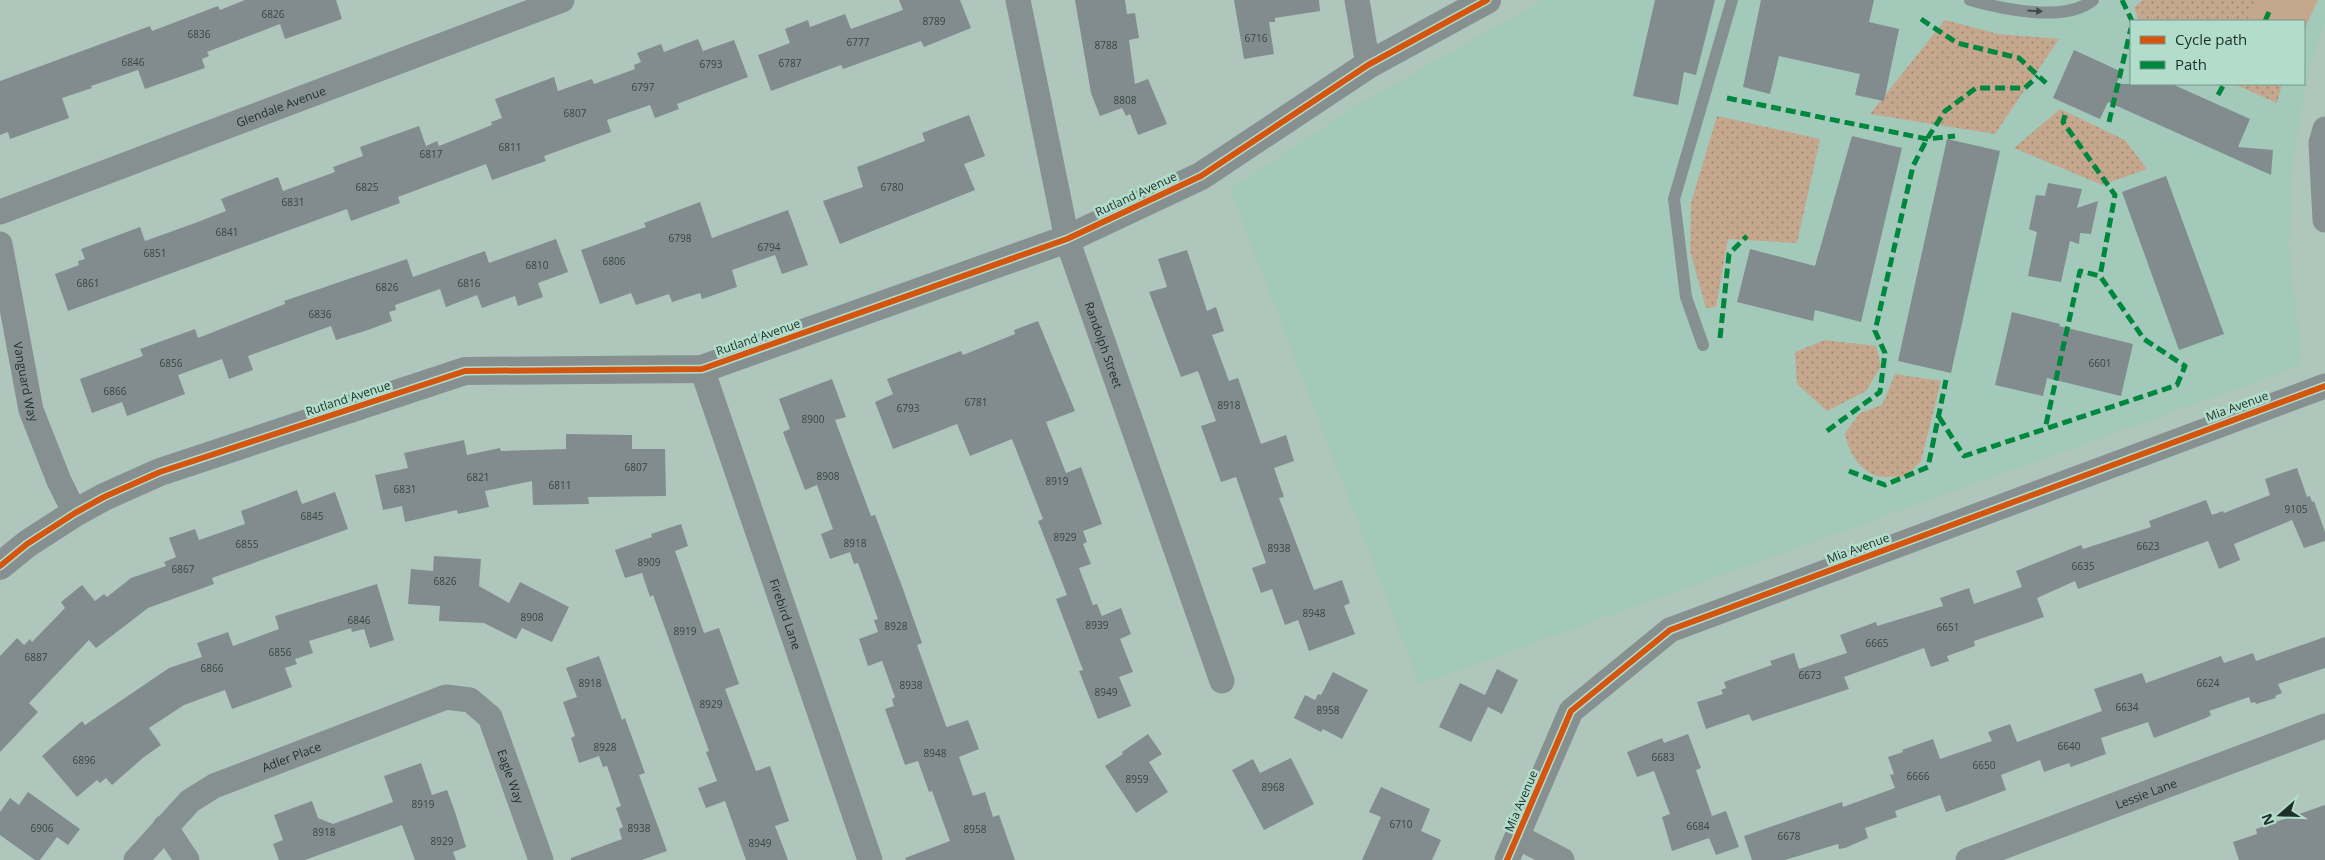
<svg xmlns="http://www.w3.org/2000/svg" width="2325" height="860" viewBox="0 0 2325 860" font-family="'Open Sans',sans-serif">
  <style>
    .built { fill: #a2c9ba; fill-rule: evenodd }
    .grass { fill: url(#grass-dots) }
    .park { fill: #c5a78e }
    .building { fill: #828c8e }
    .lines { fill: none; stroke-linecap: round; stroke-linejoin: round }
    .service { stroke: #879091; stroke-width: 12 }
    .minor { stroke: #879091; stroke-width: 25 }
    .tertiary { stroke: #879091; stroke-width: 28 }
    .quiet { stroke: #00873e; stroke-width: 5; stroke-dasharray: 10 5; stroke-linecap: butt }
    .cycleway-casing { stroke: #b2ddcc; stroke-width: 9 }
    .cycleway { stroke: #d4550f; stroke-width: 6 }
    .oneway { fill: #3e4c48 }
    .labels { text-anchor: middle; dominant-baseline: central; stroke-width: 5; stroke-linejoin: round; paint-order: stroke }
    .number-label { font-size: 10px; fill: #374642 }
    .street-label { font-size: 12px; fill: #1e2f29; stroke: #b2ddcc }
  </style>
  <defs>
    <pattern id="grass-dots" width="8" height="8" patternUnits="userSpaceOnUse" patternTransform="scale(1.25)"><rect width="8" height="8" fill="#c5a78e"/><path d="M2 2h.1M6 6h.1" fill="none" stroke="#9f8874" stroke-width="1.8" stroke-linecap="round"/></pattern>
  </defs>
  <rect width="100%" height="100%" fill="#afc6bd"/>
  <!-- built -->
  <path class="built" d="M1543 0H2325V23L2310 66 2294 151 2289 248 2302 365 1420 684 1230 189 1356 106ZM2131 21H2304V84H2131Z"/>
  <!-- grass -->
  <g class="grass">
    <path d="M2143 0H2263L2258 21H2139L2134 7Z"/>
    <path d="M1945 20 1998 34 2059 39 1995 134 1870 114Z"/>
    <path d="M2234 84H2282L2277 103Z"/>
    <path d="M2060 109 2125 140 2147 169 2102 185 2014 148Z"/>
    <path d="M1717 116 1820 139 1797 243 1728 239 1716 307 1706 308 1690 251 1691 203Z"/>
    <path d="M1825 340 1876 346 1881 366 1866 391 1827 411 1797 384 1795 352Z"/>
    <path d="M1895 374 1941 381 1921 461 1905 477C1896 476 1885 478 1877 476 1859 471 1847 449 1845 433L1860 413 1882 405Z"/>
  </g>
  <!-- park -->
  <path class="park" d="M2257 0H2318L2304 30V21H2247Z"/>
  <!-- building -->
  <g class="building">
    <path d="M245 0H336L342 19 285 39 280 24 207 52 209 56 202 59 205 68 145 89 138 70 91 86 92 88 62 98 69 118 10 139 8 132 0 135V81L150 26 152 31 218 6 220 10Z"/>
    <path d="M899 0H960L971 28 924 47 921 41 843 69 841 65 771 91 758 55 790 43 785 29 808 20 810 27 845 14 851 29 903 10Z"/>
    <path d="M1075 0H1125L1127 14 1135 13 1139 38 1129 40 1135 84 1148 79 1167 124 1138 135 1130 114 1126 116 1122 108 1100 116 1091 93Z"/>
    <path d="M1234 0H1319L1320 11 1275 18V22H1269L1274 54 1244 59Z"/>
    <path d="M1655 0H1715L1696 75 1684 72 1678 105 1633 96Z"/>
    <path d="M1761 0H1874L1869 22 1899 29 1884 101 1855 95 1860 74 1779 56 1770 94 1743 87Z"/>
    <path d="M698 39 703 51 734 40 748 77 677 104 679 109 655 118 650 105 607 120 611 132 544 156 546 161 492 180 486 164 398 197 400 203 351 221 347 209 68 311 55 274 79 265 78 261 85 259 81 249 140 227 145 241 195 223 226 211 221 199 278 177 283 191 335 172 333 167 363 156 360 147 419 126 426 146 437 141 439 146 492 125 491 122 502 118 495 99 554 77 558 91 592 79 594 84 635 69 634 65 641 62 637 53 661 44 664 52Z"/>
    <path d="M2074 50 2122 72 2116 84H2172L2250 119 2238 147 2273 150 2271 175 2108 102 2100 119 2053 98Z"/>
    <path d="M969 115 985 156 964 164 975 190 840 244 823 201 863 187 857 167 925 141 922 133Z"/>
    <path d="M1852 136 1902 148 1861 322 1815 310 1813 321 1737 302 1750 249 1815 266Z"/>
    <path d="M1947 139 2000 151 1951 373 1898 361Z"/>
    <path d="M2166 176 2224 334 2179 350 2122 192Z"/>
    <path d="M2048 183 2082 189 2077 208 2098 201 2091 234 2080 233 2079 244 2070 241 2061 282 2028 276 2037 232 2029 229 2036 195 2045 196Z"/>
    <path d="M700 202 712 238 788 210 808 265 782 274 775 255 732 270 737 287 702 299 700 293 672 302 669 294 636 305 631 293 600 304 581 250 646 227 644 223Z"/>
    <path d="M556 239 568 272 538 283 543 297 518 306 515 296 482 308 477 295 446 307 440 289 395 305 396 310 389 312 392 321 368 330 336 340 331 326 248 356 253 370 229 379 222 359 178 375 185 394 127 416 122 402 92 413 80 379 143 356 140 349 195 329 198 338 285 304 284 301 407 259 413 277 485 251 489 263Z"/>
    <path d="M1187 250 1207 311 1216 307 1224 331 1212 335 1229 381 1238 378 1261 444 1286 435 1294 461 1274 468 1284 497 1279 498 1314 590 1342 580 1350 603 1344 606 1355 634 1309 651 1298 620 1285 625 1272 589 1261 593 1252 568 1266 563 1236 477 1221 482 1201 426 1216 421 1198 371 1181 377 1149 292 1167 287 1158 259Z"/>
    <path d="M2012 312 2060 324 2059 326 2133 344 2121 396 2047 378 2043 396 1995 385Z"/>
    <path d="M1038 321 1075 411 1046 422 1066 473 1081 467 1102 524 1083 531 1087 542 1083 544 1091 564 1079 568 1093 605 1097 604 1102 616 1121 608 1131 634 1120 639 1133 672 1119 677 1131 706 1098 719 1079 671 1083 670 1056 599 1067 595 1038 521 1043 519 1012 439 970 456 957 424 893 449 875 402 893 394 887 379 961 351 963 355 1015 334 1014 330Z"/>
    <path d="M832 379 846 417 835 420 871 516 875 515 903 589 922 643 917 645 946 726 947 727 968 720 979 749 959 757 973 796 985 792 993 817 999 815 1015 860H906L905 858 950 841 932 791 929 792 918 761 905 765 885 709 894 706 892 699 895 697 882 661 868 666 859 639 878 632 874 620 878 619 858 563 854 564 850 552 830 559 821 534 833 529 817 485 805 490 783 432 790 429 779 399Z"/>
    <path d="M566 434 632 435V449H665L666 496 588 497 589 504 533 505 532 481 485 491 489 507 458 514 457 510 405 522 402 506 383 510 375 475 408 468 404 453 464 440 467 455 500 448 501 451 566 449Z"/>
    <path d="M2297 468 2307 497 2310 496 2312 502 2314 501 2325 532V541L2304 548 2292 520 2234 544 2240 560 2219 569 2208 541 2078 589 2075 581 2037 598 2044 617 1974 641 1975 646 1947 656 1949 661 1931 667 1924 648 1844 677 1849 689 1752 721 1749 714 1706 729 1697 702 1723 694 1721 690 1726 688 1724 682 1772 665 1770 661 1794 653 1799 669 1847 653 1840 635 1876 622 1877 626 1943 606 1940 598 1969 588 1974 604 2022 587 2016 571 2081 545 2083 549 2151 527 2149 521 2206 500 2212 515 2223 511 2224 513 2270 495 2265 479Z"/>
    <path d="M297 490 302 504 335 492 348 529 212 578 214 584 148 608 96 648 89 640 29 703 38 712 0 752V656L17 638 24 645 30 639 32 642 65 608 61 602 82 585 95 601 104 594 107 597 131 578 166 566 164 562 176 557 169 538 195 529 199 540 245 524 241 511Z"/>
    <path d="M681 524 688 546 675 551 704 633 719 628 739 684 725 689 756 771 770 766 789 821 775 826 788 860H746L725 801 706 808 698 788 717 781 706 752 709 751 653 595 650 597 642 573 625 578 615 550 652 537 651 534Z"/>
    <path d="M434 556 481 559 479 586 509 603 520 582 569 607 552 642 522 628 516 639 484 623 439 621 440 606 408 604 411 569 433 571Z"/>
    <path d="M377 584 394 640 370 648 364 629 352 632 351 628 309 641 313 653 295 659 297 664 285 668 292 687 232 709 225 690 184 705 149 728 161 745 144 757 112 785 106 778 100 783 97 780 77 797 42 756 82 721 85 725 169 668 202 657 197 643 228 632 233 646 279 629 275 616Z"/>
    <path d="M2325 637V668L2278 684 2282 693 2275 696 2276 698 2256 704 2255 702 2251 703 2249 697 2209 711 2211 715 2206 718 2154 738 2148 722 2101 738 2106 754 2071 767 2069 763 2044 772 2040 760 2001 775 2006 790 1969 804 1946 812 1940 795 1895 811 1897 817 1865 828 1868 838 1845 848 1839 849 1838 844 1785 860H1752L1744 836 1842 802 1843 807 1895 788 1890 775 1894 774 1888 757 1903 752 1902 750 1933 739 1940 759 1992 741 1988 732 2010 724 2017 742 2102 711 2094 689 2142 673 2146 683 2221 656 2224 663 2253 653 2256 661Z"/>
    <path d="M599 656 622 720 625 718 645 773 639 775 667 851 642 860H571V858L622 839 619 829 623 827 616 808 621 806 607 766 603 767 599 756 579 763 571 738 575 736 563 702 577 697 566 668Z"/>
    <path d="M1497 669 1518 680 1502 714 1488 707 1471 742 1439 727 1460 683 1485 695Z"/>
    <path d="M1333 672 1368 690 1342 739 1323 729 1321 732 1294 718 1305 695 1315 700 1318 694 1321 695Z"/>
    <path d="M1148 734 1162 754 1149 762 1168 792 1136 813 1105 766 1123 754 1122 752Z"/>
    <path d="M1688 734 1701 768 1696 770 1712 816 1726 811 1739 847 1716 855 1709 838 1672 851 1662 817 1670 814 1654 771 1637 777 1627 752 1662 738 1664 743Z"/>
    <path d="M1291 758 1314 804 1264 830 1232 770 1253 759 1260 773Z"/>
    <path d="M421 763 432 795 447 790 455 812 466 847 453 852 456 860H415L402 825 305 860H279L273 844 283 840 274 815 312 801 318 818 333 824 393 802 384 776Z"/>
    <path d="M1381 787 1430 809 1421 831 1441 840 1432 860H1362L1381 817 1369 812Z"/>
    <path d="M28 792 80 829 68 845 57 837 40 860H35L0 835V812L10 798 19 805Z"/>
    <path d="M2325 805V860H2239L2233 842 2257 834 2256 829Z"/>
  </g>
  <g class="lines">
    <!-- service -->
    <g class="service">
      <path d="M1970 0C2002 9 2065 23 2093 0"/>
      <path d="M1703 345 1686 297 1674 199 1732 0"/>
    </g>
    <!-- minor -->
    <g class="minor">
      <path id="s1" d="M1018 0 1067 239 1222 681"/>
      <path d="M1357 0 1368 65"/>
      <path d="M2325 129 2321 143 2325 220"/>
      <path id="s2" d="M0 212 562 0"/>
      <path id="s3" d="M0 244 31 410 59 481 75 513"/>
      <path id="s4" d="M702 369 870 860"/>
      <path d="M165 827 187 860"/>
      <path d="M1518 837 1562 860"/>
      <path id="s5" d="M136 860 190 801 214 786 446 697 470 700 490 717 541 860"/>
      <path d="M1507 860 1571 711 1670 630 2325 386"/>
      <path id="s6" d="M1968 860 2325 726"/>
    </g>
    <!-- tertiary -->
    <path class="tertiary" d="M0 566 27 544 75 513 104 497 160 472 465 371 702 369 1067 239 1201 176 1368 65 1487 0"/>
    <!-- quiet -->
    <g class="quiet">
      <path d="M2122 0 2132 21"/>
      <path d="M1921 19 1957 43 2019 58 2046 83"/>
      <path d="M2265 21 2269 12"/>
      <path d="M2218 95 2224 84"/>
      <path d="M1727 98 1927 139 1955 136"/>
      <path d="M2065 115 2063 122 2115 195 2100 276"/>
      <path d="M2109 122 2131 28"/>
      <path d="M1720 338 1729 254 1747 236"/>
      <path d="M1939 417 1964 456 2177 385 2185 366 2144 339 2100 276 2080 271 2045 429"/>
      <path d="M1827 431 1880 392 1885 353 1875 331 1913 166 1927 139 1945 111 1976 88H2025L2038 76"/>
      <path d="M1849 471 1885 485 1928 467 1946 380"/>
    </g>
    <!-- cycleway casing -->
    <g class="cycleway-casing">
      <g id="cycleway">
        <path d="M0 566 27 544 75 513 104 497 160 472 465 371 702 369 1067 239 1201 176 1368 65 1487 0"/>
        <path d="M1507 860 1571 711 1670 630 2325 386"/>
      </g>
    </g>
    <!-- cycleway -->
    <use href="#cycleway" class="cycleway"/>
  </g>
  <!-- one-way arrows -->
  <defs><path id="oneway-solid" d="M-6-.8H1V-3.2L6.5 0L1 3.2V.8H-6Z" transform="scale(1.25)"/></defs>
  <use class="oneway" href="#oneway-solid" transform="translate(2035 11) rotate(4)"/>
  <g class="labels">
    <!-- number labels -->
    <g class="number-label">
      <text x="273" y="14">6826</text>
      <text x="934" y="21">8789</text>
      <text x="199" y="34">6836</text>
      <text x="1256" y="38">6716</text>
      <text x="858" y="42">6777</text>
      <text x="1106" y="45">8788</text>
      <text x="133" y="62">6846</text>
      <text x="790" y="63">6787</text>
      <text x="711" y="64">6793</text>
      <text x="643" y="87">6797</text>
      <text x="1125" y="100">8808</text>
      <text x="575" y="113">6807</text>
      <text x="510" y="147">6811</text>
      <text x="431" y="154">6817</text>
      <text x="367" y="187">6825</text>
      <text x="892" y="187">6780</text>
      <text x="293" y="202">6831</text>
      <text x="227" y="232">6841</text>
      <text x="680" y="238">6798</text>
      <text x="769" y="247">6794</text>
      <text x="155" y="253">6851</text>
      <text x="614" y="261">6806</text>
      <text x="537" y="265">6810</text>
      <text x="88" y="283">6861</text>
      <text x="469" y="283">6816</text>
      <text x="387" y="287">6826</text>
      <text x="320" y="314">6836</text>
      <text x="171" y="363">6856</text>
      <text x="2100" y="363">6601</text>
      <text x="115" y="391">6866</text>
      <text x="976" y="402">6781</text>
      <text x="1229" y="405">8918</text>
      <text x="908" y="408">6793</text>
      <text x="813" y="419">8900</text>
      <text x="636" y="467">6807</text>
      <text x="828" y="476">8908</text>
      <text x="478" y="477">6821</text>
      <text x="1057" y="481">8919</text>
      <text x="560" y="485">6811</text>
      <text x="405" y="489">6831</text>
      <text x="2296" y="509">9105</text>
      <text x="312" y="516">6845</text>
      <text x="1065" y="537">8929</text>
      <text x="855" y="543">8918</text>
      <text x="247" y="544">6855</text>
      <text x="2148" y="546">6623</text>
      <text x="1279" y="548">8938</text>
      <text x="649" y="562">8909</text>
      <text x="2083" y="566">6635</text>
      <text x="183" y="569">6867</text>
      <text x="445" y="581">6826</text>
      <text x="1314" y="613">8948</text>
      <text x="532" y="617">8908</text>
      <text x="359" y="620">6846</text>
      <text x="1097" y="625">8939</text>
      <text x="896" y="626">8928</text>
      <text x="1948" y="627">6651</text>
      <text x="685" y="631">8919</text>
      <text x="1877" y="643">6665</text>
      <text x="280" y="652">6856</text>
      <text x="36" y="657">6887</text>
      <text x="212" y="668">6866</text>
      <text x="1810" y="675">6673</text>
      <text x="590" y="683">8918</text>
      <text x="2208" y="683">6624</text>
      <text x="911" y="685">8938</text>
      <text x="1106" y="692">8949</text>
      <text x="711" y="704">8929</text>
      <text x="2127" y="707">6634</text>
      <text x="1328" y="710">8958</text>
      <text x="2069" y="746">6640</text>
      <text x="605" y="747">8928</text>
      <text x="935" y="753">8948</text>
      <text x="1663" y="757">6683</text>
      <text x="84" y="760">6896</text>
      <text x="1984" y="765">6650</text>
      <text x="1918" y="776">6666</text>
      <text x="1137" y="779">8959</text>
      <text x="1273" y="787">8968</text>
      <text x="423" y="804">8919</text>
      <text x="1401" y="824">6710</text>
      <text x="1698" y="826">6684</text>
      <text x="42" y="828">6906</text>
      <text x="639" y="828">8938</text>
      <text x="975" y="829">8958</text>
      <text x="324" y="832">8918</text>
      <text x="1789" y="836">6678</text>
      <text x="442" y="841">8929</text>
      <text x="760" y="843">8949</text>
    </g>
    <!-- street labels -->
    <g class="street-label">
      <text stroke="none"><textPath href="#s2" startOffset="300">Glendale Avenue</textPath></text>
      <text transform="translate(1136 194) rotate(-25)">Rutland Avenue</text>
      <text transform="translate(758 337) rotate(-19)">Rutland Avenue</text>
      <text stroke="none"><textPath href="#s1" startOffset="356">Randolph Street</textPath></text>
      <text stroke="none"><textPath href="#s3" startOffset="140">Vanguard Way</textPath></text>
      <text transform="translate(348 398) rotate(-18)">Rutland Avenue</text>
      <text transform="translate(2237 406) rotate(-20)">Mia Avenue</text>
      <text transform="translate(1858 548) rotate(-20)">Mia Avenue</text>
      <text stroke="none"><textPath href="#s4" startOffset="259">Firebird Lane</textPath></text>
      <text stroke="none"><textPath href="#s5" startOffset="191">Adler Place</textPath></text>
      <text stroke="none"><textPath href="#s5" startOffset="470">Eagle Way</textPath></text>
      <text stroke="none"><textPath href="#s6" startOffset="190">Lessie Lane</textPath></text>
      <text transform="translate(1521 801) rotate(-67)">Mia Avenue</text>
    </g>
  </g>
  <!-- legend -->
  <rect x="2130" y="20" width="175" height="65" fill="#b2ddcc" stroke="#77978b"/>
  <rect x="2140" y="36" width="25" height="8" fill="#d4550f" stroke="#77978b"/>
  <text x="2175" y="45" font-size="15" fill="#1e2f29">Cycle path</text>
  <rect x="2140" y="61" width="25" height="8" fill="#00873e" stroke="#77978b"/>
  <text x="2175" y="70" font-size="15" fill="#1e2f29">Path</text>
  <!-- north arrow -->
  <g transform="translate(2280 815) rotate(250)" stroke="#b2ddcc" stroke-width="4" paint-order="stroke">
  <path d="M0-4L9 19L0 12L-9 19Z" fill="#1e2f29"/>
  <text y="-8" font-size="14" font-weight="bold" text-anchor="middle" fill="#1e2f29">N</text>
  </g>
</svg>
